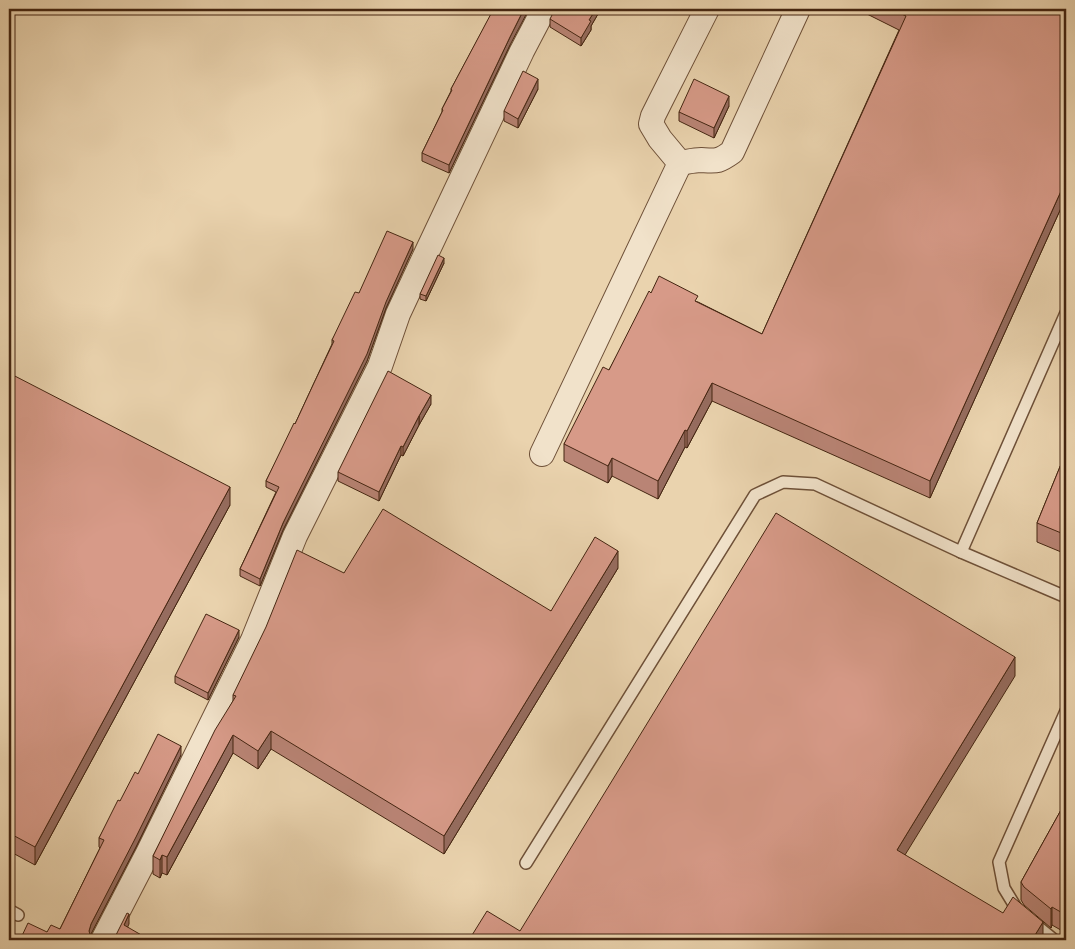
<svg xmlns="http://www.w3.org/2000/svg" width="1075" height="949" viewBox="0 0 1075 949" font-family="'IM FELL Great Primer',serif">
  <style>
    .lines { fill: none; stroke-linecap: round; stroke-linejoin: round }
    .lane-casing { stroke: #6e5038; stroke-width: 14 }
    .street-casing { stroke: #6e5038; stroke-width: 26 }
    .lane { stroke: #f1e2ca; stroke-width: 11 }
    .street { stroke: #f1e2ca; stroke-width: 24 }
    .wall { fill: #b98475; stroke: #442511 }
    .shaded-wall { fill: #966c5f; stroke: #442511 }
    .building { fill: #d79a88; stroke: #442511 }
  </style>
  <rect width="100%" height="100%" fill="#ead3ae"/>
  <filter id="stains"><feTurbulence type="fractalNoise" baseFrequency=".004" numOctaves="4"/><feColorMatrix values="0 0 0 0 .2 0 0 0 0 .09 0 0 0 0 .02 0 0 0 .5 -.17"/></filter>
  <radialGradient id="worn" r=".72"><stop offset=".6" stop-color="#630" stop-opacity="0"/><stop offset="1" stop-color="#630" stop-opacity=".3"/></radialGradient>
  <g class="lines">
    <!-- lane casing -->
    <g class="lane-casing">
      <g id="lane">
        <path d="M961 552 1066 313"/>
        <path d="M526 863 755 495 783 482 815 484 961 552 1066 597"/>
        <path d="M9 910 18 915"/>
        <path d="M1018 911 1004 888 999 862 1066 711"/>
        <path d="M1032 922 1054 940"/>
      </g>
    </g>
    <!-- street casing -->
    <g class="street-casing">
      <g id="street">
        <path d="M680 163C687 162 694 160 701 160 717 161 718 162 732 152L798 9"/>
        <path d="M680 163 660 139 651 124 653 116 660 102 707 9"/>
        <path d="M542 454 680 163"/>
        <path d="M103 940 148 853 253 640 295 536 380 366 398 314 426 254 522 51 544 9"/>
      </g>
    </g>
    <!-- lane -->
    <use href="#lane" class="lane"/>
    <!-- street -->
    <use href="#street" class="street"/>
  </g>
  <!-- wall -->
  <g class="wall">
    <path d="M492 9 510 45 449 173 422 161V153L442 112V109L451 91V89L492 13Z"/>
    <path d="M598 9V14L591 26V30L581 46 550 27V19Z"/>
    <path d="M857 9H1066V197L930 498 712 401 687 448 685 447 658 499 612 476 608 483 564 461V444L609 370 651 293 698 302 762 334 899 30Z"/>
    <path d="M538 89 518 128 504 121V111Z"/>
    <path d="M729 106 714 138 679 121V112Z"/>
    <path d="M413 249 386 308 367 361 283 530 260 586 240 576V569L276 492 266 487V481L295 424 332 344V340L359 293Z"/>
    <path d="M444 263 426 301 420 299V294Z"/>
    <path d="M9 373 230 505 35 865 9 851Z"/>
    <path d="M431 404 419 425 403 456 401 455 379 501 338 481V472Z"/>
    <path d="M1066 452V554L1037 542V523Z"/>
    <path d="M618 568 444 854 271 749 258 769 233 753 167 875 162 873 160 878 153 874V856L233 701V695L344 573 551 611Z"/>
    <path d="M239 637 208 700 175 683V676Z"/>
    <path d="M181 755 136 847 90 935 47 932 60 929 100 848 99 847V838L120 801Z"/>
    <path d="M1066 801V933L1052 925 1051 928 1024 905 1021 900V882Z"/>
  </g>
  <!-- shaded-wall -->
  <g class="shaded-wall">
    <path d="M524 9H529L510 45 449 173V165L510 37Z"/>
    <path d="M596 9H598V14L591 26V30L581 46V38L589 20Z"/>
    <path d="M538 79V89L518 128V119Z"/>
    <path d="M729 96V106L714 138V128Z"/>
    <path d="M1066 180V197L930 498V481Z"/>
    <path d="M413 242V249L386 308 367 361 283 530 260 586V579L283 523Z"/>
    <path d="M444 258V263L426 301V296Z"/>
    <path d="M712 383V401L687 448V431Z"/>
    <path d="M431 395V404L419 425V416Z"/>
    <path d="M419 416V425L403 456V447Z"/>
    <path d="M685 430V447L658 499V481Z"/>
    <path d="M401 446V455L379 501V492Z"/>
    <path d="M612 458V476L608 483V466Z"/>
    <path d="M230 487V505L35 865V847Z"/>
    <path d="M618 551V568L444 854V836Z"/>
    <path d="M239 630V637L208 700V693Z"/>
    <path d="M1015 657V676L897 868V850Z"/>
    <path d="M271 731V749L258 769V751Z"/>
    <path d="M233 735V753L167 875V857Z"/>
    <path d="M181 746V755L136 847 91 934 89 940V931L91 924Z"/>
    <path d="M162 855V873L160 878V860Z"/>
    <path d="M1052 907V925L1051 928V909Z"/>
    <path d="M129 914V924L124 935V925Z"/>
    <path d="M1043 922V940H1032Z"/>
  </g>
  <!-- building -->
  <g class="building">
    <path d="M492 9H524L510 37 449 165 422 153 443 110 442 109 452 90 451 89 493 10Z"/>
    <path d="M555 9H596L589 20 591 21 581 38 550 19Z"/>
    <path d="M891 9H1066V180L930 481 712 383 687 431 685 430 658 481 612 458 608 466 564 444 603 367 609 370 649 291 651 293 659 276 698 296 695 301 762 334 906 16Z"/>
    <path d="M523 71 538 79 518 119 504 111Z"/>
    <path d="M694 79 729 96 714 128 679 112Z"/>
    <path d="M387 231 413 242 386 302 367 354 283 523 260 579 240 569 279 487 266 481 294 423 295 424 314 383 334 341 332 340 355 292 359 293Z"/>
    <path d="M438 255 444 258 426 296 420 294Z"/>
    <path d="M388 371 431 395 419 416 403 447 401 446 379 492 338 472Z"/>
    <path d="M9 373 230 487 35 847 9 833Z"/>
    <path d="M1066 452V535L1037 523Z"/>
    <path d="M383 509 551 611 595 537 618 551 444 836 271 731 258 751 233 735 167 857 162 855 160 860 153 856 215 730 236 696 233 695 266 627 297 550 344 573Z"/>
    <path d="M776 513 1015 657 897 850 1003 913 1013 897 1043 922 1032 940H469L487 911 520 931Z"/>
    <path d="M206 614 239 630 208 693 175 676Z"/>
    <path d="M158 734 181 746 136 837 91 924 89 931 91 938 94 940H20L28 923 47 932 51 925 60 929 104 840 99 838 118 800 120 801 135 772 138 774Z"/>
    <path d="M1066 801V915L1052 907 1051 909 1024 887 1021 882Z"/>
    <path d="M127 913 129 914 124 925 150 940H112L115 937Z"/>
  </g>
  <!-- margin -->
  <rect width="1075" height="949" fill="none" stroke="#ead3ae" stroke-width="30"/>
  <rect x="10" y="10" width="1055" height="929" fill="none" stroke="#442511" stroke-width="2.5"/>
  <rect x="15" y="15" width="1045" height="919" fill="none" stroke="#442511"/>
  <rect width="100%" height="100%" filter="url(#stains)"/>
  <rect width="100%" height="100%" fill="url(#worn)"/>
</svg>
